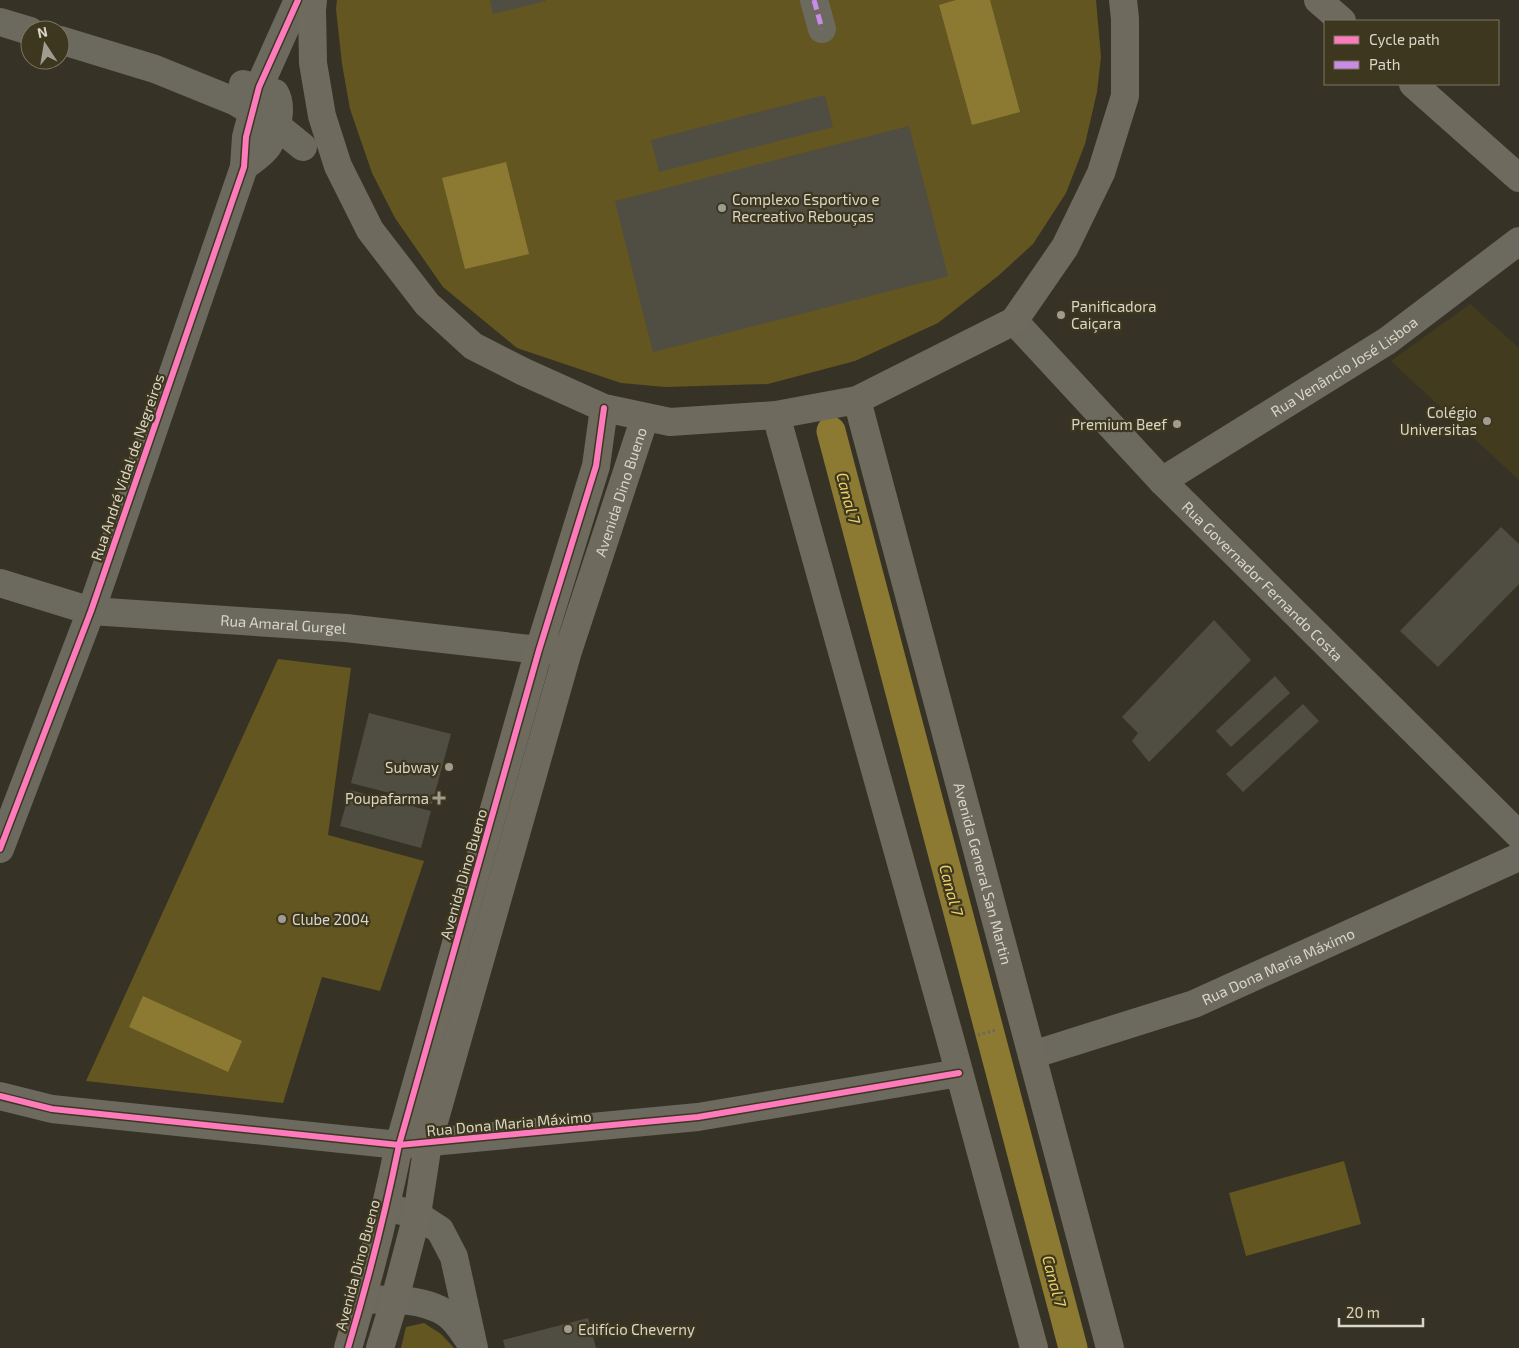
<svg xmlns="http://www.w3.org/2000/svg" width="1519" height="1348" viewBox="0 0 1519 1348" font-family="'Exo 2',sans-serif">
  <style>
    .built { fill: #433b1e }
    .green { fill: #635621 }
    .water { fill: #8c7a32 }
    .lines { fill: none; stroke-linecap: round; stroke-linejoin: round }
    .canal { stroke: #8c7a32; stroke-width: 29 }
    .building { fill: #504d43 }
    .path { stroke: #6b695f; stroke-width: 3; stroke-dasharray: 2.5 2.5; stroke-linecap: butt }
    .street { stroke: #6c6a5f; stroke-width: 28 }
    .secondary { stroke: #6e6b5e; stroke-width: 28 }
    .quiet { stroke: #ca8be6; stroke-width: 5; stroke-dasharray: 10 5; stroke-linecap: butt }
    .cycleway-casing { stroke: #3d371f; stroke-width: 9 }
    .cycleway { stroke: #fd7abc; stroke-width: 6 }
    .poi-dot { fill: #a09c8f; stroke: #3d371f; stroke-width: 2 }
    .labels { text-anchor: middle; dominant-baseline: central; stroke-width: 4.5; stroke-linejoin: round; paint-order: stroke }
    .poi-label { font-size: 15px; fill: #d9d5c7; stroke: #3d371f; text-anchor: start }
    .street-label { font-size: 15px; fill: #d9d5c7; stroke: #3d371f }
    .water-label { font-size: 16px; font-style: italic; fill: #efd267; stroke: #3d371f }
  </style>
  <rect width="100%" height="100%" fill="#363326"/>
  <!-- built -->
  <path class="built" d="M1470 304 1519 348V480L1391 361Z"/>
  <!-- green -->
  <g class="green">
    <path d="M337 0H1096L1101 57 1097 92 1085 144 1066 193 1033 244 998 276 938 323 855 361 768 384 665 387 621 383 517 348 443 287 395 218 372 173 350 109 342 64 336 9Z"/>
    <path d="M278 659 351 668 328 835 424 861 380 991 322 977 283 1103 86 1081Z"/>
    <path d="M1344 1161 1361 1224 1246 1256 1229 1193Z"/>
    <path d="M424 1323 441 1334 454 1348H401L406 1327Z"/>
  </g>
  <!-- water -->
  <g class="water">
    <path d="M956 0H990L1020 112 972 125 939 5Z"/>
    <path d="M506 162 529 254 465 269 442 178Z"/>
    <path d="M143 996 242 1041 228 1072 129 1027Z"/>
  </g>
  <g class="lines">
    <!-- canal -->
    <path class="canal" d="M831 431 1073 1348"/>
  </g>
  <!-- building -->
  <g class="building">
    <path d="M490 0H546V1L493 14Z"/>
    <path d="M825 95 833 127 659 172 651 140Z"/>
    <path d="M909 126 948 276 653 352 615 201Z"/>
    <path d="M1501 527 1519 544V584L1438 667 1400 631Z"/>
    <path d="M1214 620 1251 660 1149 762 1132 741 1138 733 1122 717Z"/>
    <path d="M1275 676 1290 693 1231 747 1216 731Z"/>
    <path d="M1303 704 1319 721 1243 792 1226 774Z"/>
    <path d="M369 713 451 734 432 804 351 783Z"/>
    <path d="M350 790 431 811 421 848 340 826Z"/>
    <path d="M588 1318 596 1348H505L503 1340Z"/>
  </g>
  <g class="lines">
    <!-- path -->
    <path class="path" d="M978 1035 996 1030"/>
    <!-- street -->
    <g class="street">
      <path d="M814 0 822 29"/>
      <path d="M0 22 30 31"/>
      <path d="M60 40 155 69 234 101 277 126 303 147"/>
      <path d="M243 84 275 93C284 108 276 133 268 146 263 154 251 161 244 167"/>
      <path id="s1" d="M1014 321 1162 481 1519 835"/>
      <path id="s2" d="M1162 481 1387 341 1519 241"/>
      <path id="s3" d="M0 583 91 611 346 628 539 650H562"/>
      <path d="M0 849 91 611 244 167 246 137 259 87 298 0"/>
      <path id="s4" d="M1032 1055 1194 1004 1519 857"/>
      <path d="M0 1096 52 1109 399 1145 698 1117 959 1073"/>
      <path d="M386 1207 417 1215 440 1230 454 1257 474 1348"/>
      <path d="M362 1300C389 1299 424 1298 447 1314 457 1321 463 1332 470 1342"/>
    </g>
    <!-- secondary -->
    <g class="secondary">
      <path d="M313 0 312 10 313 63 322 116 338 166 370 230 427 304 473 346 524 372 604 408 670 422 776 415 857 400 1014 321 1065 247 1101 173 1125 96V19L1123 0"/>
      <path d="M1318 0 1342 21"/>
      <path d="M1413 84 1519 178"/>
      <path id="s5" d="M857 400 1110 1348"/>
      <path d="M776 415 951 1042 1034 1348"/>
      <path d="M348 1348C368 1281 385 1214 399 1145L539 650 596 466 604 408"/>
      <path id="s6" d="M380 1348 395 1299 417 1215 428 1143 568 651 645 417"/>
    </g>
    <!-- quiet -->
    <path class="quiet" d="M814 0 822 29"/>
    <!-- cycleway casing -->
    <g class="cycleway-casing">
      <g id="cycleway">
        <path d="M0 849 91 611 244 167 246 137 259 87 298 0"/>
        <path d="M0 1096 52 1109 399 1145 698 1117 959 1073"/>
        <path d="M348 1348C368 1281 385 1214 399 1145L539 650 596 466 604 408"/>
      </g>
    </g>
    <!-- cycleway -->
    <use href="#cycleway" class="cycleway"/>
  </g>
  <!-- markers -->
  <g class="poi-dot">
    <circle cx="722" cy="208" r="5"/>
    <circle cx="1061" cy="315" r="5"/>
    <circle cx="1487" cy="421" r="5"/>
    <circle cx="1177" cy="424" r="5"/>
    <circle cx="449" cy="767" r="5"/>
    <path d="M436.5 790.5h5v5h5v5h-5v5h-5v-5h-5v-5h5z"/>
    <circle cx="282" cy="919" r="5"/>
    <circle cx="568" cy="1329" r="5"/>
  </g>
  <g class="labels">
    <!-- poi labels -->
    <g class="poi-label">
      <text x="732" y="199">Complexo Esportivo e<tspan x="732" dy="17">Recreativo Rebouças</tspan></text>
      <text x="1071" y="306">Panificadora<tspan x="1071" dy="17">Caiçara</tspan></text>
      <text x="1477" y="412" text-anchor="end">Colégio<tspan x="1477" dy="17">Universitas</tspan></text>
      <text x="1167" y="424" text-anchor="end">Premium Beef</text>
      <text x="439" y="767" text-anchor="end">Subway</text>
      <text x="429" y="798" text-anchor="end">Poupafarma</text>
      <text x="292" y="919">Clube 2004</text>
      <text x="578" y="1329">Edifício Cheverny</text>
    </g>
    <!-- street labels -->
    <g class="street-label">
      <text stroke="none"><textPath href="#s2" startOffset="215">Rua Venâncio José Lisboa</textPath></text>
      <text transform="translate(127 467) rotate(-71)">Rua André Vidal de Negreiros</text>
      <text stroke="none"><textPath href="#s6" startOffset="890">Avenida Dino Bueno</textPath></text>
      <text stroke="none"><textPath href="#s1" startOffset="360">Rua Governador Fernando Costa</textPath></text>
      <text stroke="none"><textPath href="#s3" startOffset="288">Rua Amaral Gurgel</textPath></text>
      <text transform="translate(463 874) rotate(-74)">Avenida Dino Bueno</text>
      <text stroke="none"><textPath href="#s5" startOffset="490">Avenida General San Martin</textPath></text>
      <text stroke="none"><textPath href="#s4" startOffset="262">Rua Dona Maria Máximo</textPath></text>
      <text transform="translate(509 1123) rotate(-5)">Rua Dona Maria Máximo</text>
      <text transform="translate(357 1265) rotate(-75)">Avenida Dino Bueno</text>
    </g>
    <!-- water labels -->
    <g class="water-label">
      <text transform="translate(849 498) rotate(75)">Canal 7</text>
      <text transform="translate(952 890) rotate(75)">Canal 7</text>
      <text transform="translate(1055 1281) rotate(75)">Canal 7</text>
    </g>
  </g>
  <!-- legend -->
  <rect x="1324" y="20" width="175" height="65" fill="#3d371f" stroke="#7b7662"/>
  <rect x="1334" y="36" width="25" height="8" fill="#fd7abc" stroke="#7b7662"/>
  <text x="1369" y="45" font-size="15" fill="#d9d5c7">Cycle path</text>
  <rect x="1334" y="61" width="25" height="8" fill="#ca8be6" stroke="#7b7662"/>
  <text x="1369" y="70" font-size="15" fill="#d9d5c7">Path</text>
  <!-- north arrow -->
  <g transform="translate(45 45) rotate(348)"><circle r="24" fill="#3d371f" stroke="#7b7662"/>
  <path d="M0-4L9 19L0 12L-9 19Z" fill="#a09c8f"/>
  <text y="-8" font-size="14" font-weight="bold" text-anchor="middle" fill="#d9d5c7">N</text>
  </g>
  <!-- scale -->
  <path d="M1339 1318v8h84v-8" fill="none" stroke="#d9d5c7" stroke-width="2.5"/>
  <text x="1346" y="1318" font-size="15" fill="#d9d5c7" stroke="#3d371f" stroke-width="4" paint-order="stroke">20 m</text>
</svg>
